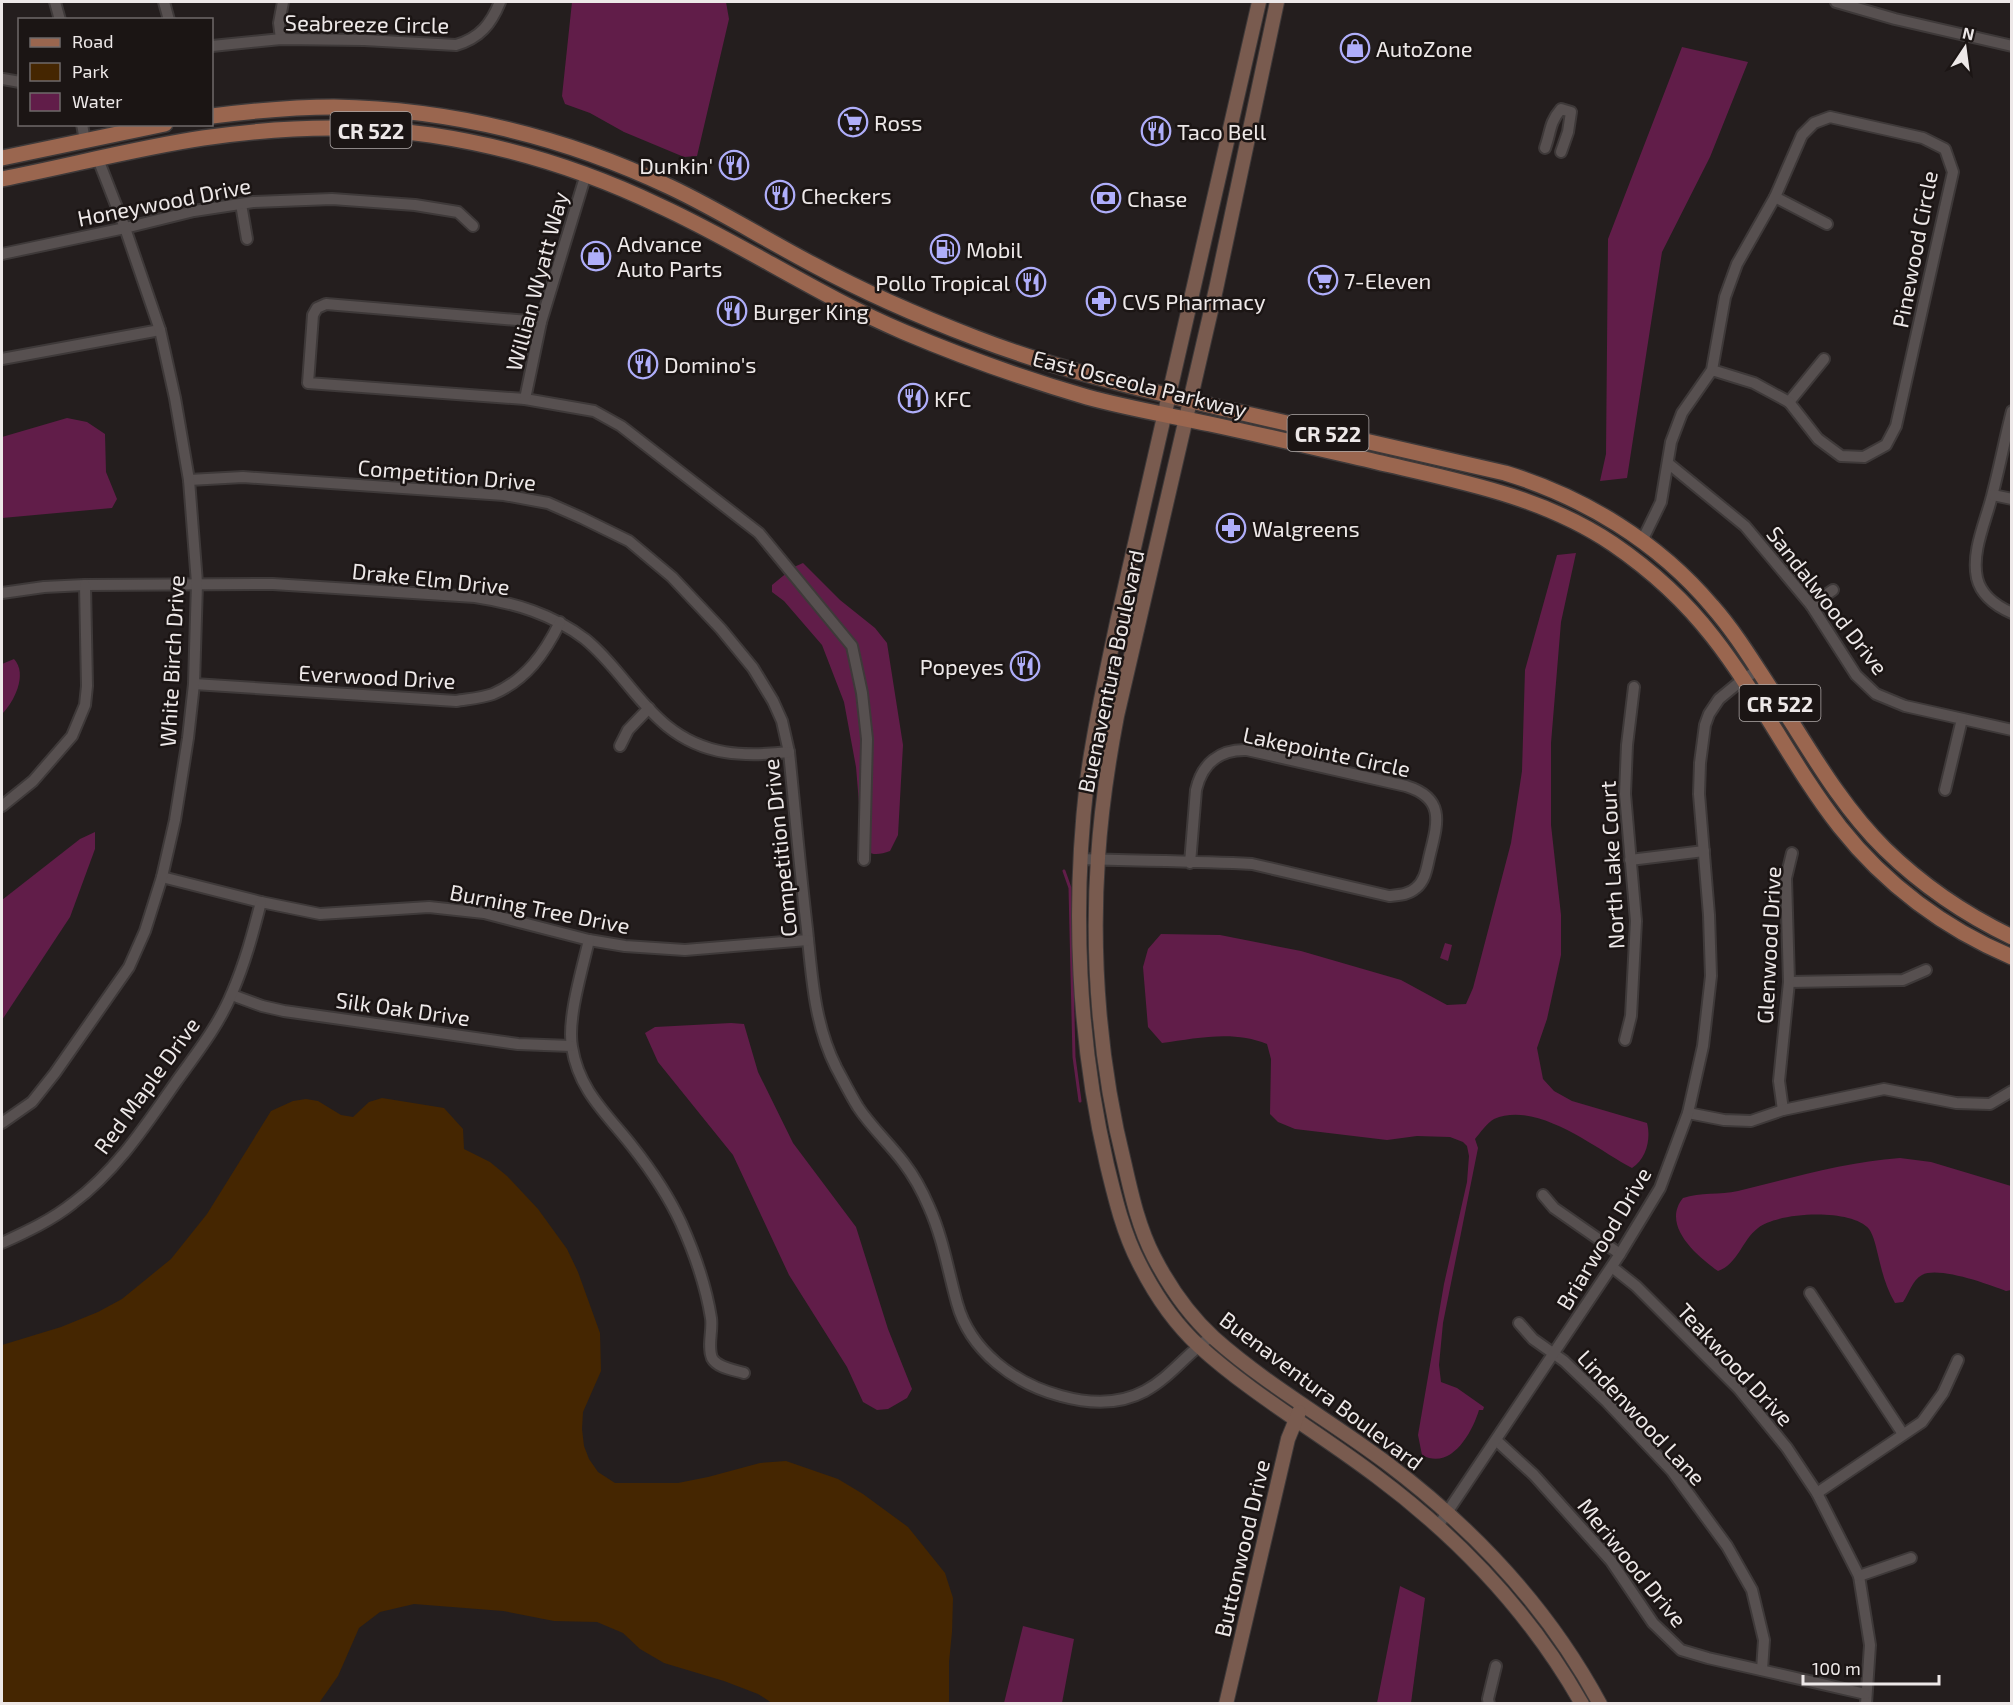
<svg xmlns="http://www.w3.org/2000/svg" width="2013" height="1705" viewBox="0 0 2013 1705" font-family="'Exo 2',sans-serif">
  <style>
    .green { fill: #452601 }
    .water { fill: #611d49 }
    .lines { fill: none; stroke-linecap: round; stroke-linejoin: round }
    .stream { stroke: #611d49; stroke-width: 3 }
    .street-casing { stroke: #3e3939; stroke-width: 14 }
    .secondary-casing { stroke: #3e3939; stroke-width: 16 }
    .primary-casing { stroke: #3e3939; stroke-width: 18 }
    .street { stroke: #575050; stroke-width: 10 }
    .secondary { stroke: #795b4f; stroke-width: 14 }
    .primary { stroke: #9a664f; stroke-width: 15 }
    .labels { text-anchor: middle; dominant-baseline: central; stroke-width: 5; stroke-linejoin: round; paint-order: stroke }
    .shield { fill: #1b1514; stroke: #aea9a8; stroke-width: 1.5 }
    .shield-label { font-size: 21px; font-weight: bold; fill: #ede8e8 }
    .street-label { font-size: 22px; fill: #ede8e8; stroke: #1b1514 }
    .poi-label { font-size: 22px; fill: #ede8e8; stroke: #1b1514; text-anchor: start }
  </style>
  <rect width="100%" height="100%" fill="#241e1e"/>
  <!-- green -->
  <path class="green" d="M382 1098 444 1108 463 1129 464 1149 490 1162 507 1176 538 1209 567 1249 578 1272 600 1333 601 1371 583 1412 582 1429 584 1446 589 1459 598 1472 615 1483H678L708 1477 760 1463 786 1461 838 1479 863 1494 908 1527 945 1573 953 1598 952 1632 949 1662V1703H772L758 1694 724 1681 664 1663 640 1649 623 1633 597 1622 554 1621 503 1611 414 1604 380 1612 359 1628 338 1676 319 1703H2V1345L61 1327 98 1312 122 1299 171 1259 207 1214 271 1111 293 1101 306 1099 318 1101 341 1115 353 1117 369 1102Z"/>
  <!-- water -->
  <g class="water">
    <path d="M572 2H726L729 19 697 156 684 157 624 132 590 113 565 104 562 96Z"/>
    <path d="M1682 47 1748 62 1710 157 1662 252 1627 478 1600 481 1606 454 1608 239Z"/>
    <path d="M67 418 87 422 105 434 106 472 117 499 112 508 2 518V437Z"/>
    <path d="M1576 553 1561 622 1551 743V825L1561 915V955L1547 1019 1537 1048 1543 1079 1554 1091 1572 1101 1647 1123C1651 1138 1647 1158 1632 1168 1596 1149 1537 1100 1494 1119 1487 1123 1480 1133 1475 1139L1478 1148 1443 1323 1439 1365 1441 1382 1457 1388 1484 1407 1483 1410H1479C1472 1433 1451 1471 1422 1455L1418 1435 1444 1284 1467 1182 1469 1156 1467 1146 1463 1142 1450 1137 1417 1136 1387 1140 1295 1129 1278 1122 1270 1114 1271 1059 1267 1044C1234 1030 1197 1038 1162 1043L1148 1027 1143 967 1148 949 1161 934 1220 935 1301 951 1401 980 1447 1005 1466 1004 1473 988 1511 843 1522 771 1525 670 1557 555Z"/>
    <path d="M803 563 840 600 875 628 887 643 903 745 898 835 890 851C881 854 874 856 866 851L861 827 856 767 844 702 822 645 784 601 772 592V585L794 567Z"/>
    <path d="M14 659C28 674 14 702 2 714V664Z"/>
    <path d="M95 832V849L70 917 2 1020V900L80 839Z"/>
    <path d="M1445 943 1452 945 1448 961 1440 958Z"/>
    <path d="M731 1023 744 1024 758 1072 793 1143 856 1227 888 1329 912 1389 907 1398 888 1409 877 1410 863 1402 847 1367 789 1275 733 1155 658 1062 645 1033 655 1027Z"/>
    <path d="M1900 1158 1931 1162 2011 1186V1290L2006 1291C1988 1284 1938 1266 1922 1275 1912 1280 1909 1294 1903 1302L1895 1303C1886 1288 1882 1272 1878 1255 1876 1247 1874 1236 1869 1229 1851 1208 1778 1212 1758 1228 1742 1240 1738 1264 1718 1271 1696 1255 1661 1225 1683 1198 1700 1192 1720 1195 1738 1191 1792 1178 1844 1162 1900 1158Z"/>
    <path d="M1400 1586 1425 1598 1411 1703H1377Z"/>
    <path d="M1023 1626 1074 1639 1062 1703H1004Z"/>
  </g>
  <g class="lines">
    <!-- stream -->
    <path class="stream" d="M1064 871 1070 888 1074 1057 1080 1101"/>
    <!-- street casing -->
    <g class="street-casing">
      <g id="street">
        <path d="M55 2 60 20"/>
        <path d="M164 2 169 20"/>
        <path d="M1836 2 1895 19 2012 46"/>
        <path d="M281 39 279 23 283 2"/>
        <path d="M212 46 281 39 364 40 456 45C480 38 491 24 500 2"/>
        <path d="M3 79 20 82"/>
        <path d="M82 124 85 141"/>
        <path d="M1545 148C1551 132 1549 123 1561 109L1571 112 1568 132 1561 152"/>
        <path d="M1775 197 1827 224"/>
        <path d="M241 204 247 239"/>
        <path d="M2 254 125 228 194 211 253 202 332 199 415 205 458 212 473 226"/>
        <path d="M541 322 326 304 317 308 313 315 308 383 525 399 594 411 621 426 759 533 852 646 862 693 867 739 864 860"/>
        <path d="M2 359 160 330"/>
        <path d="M525 399 541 322 586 174"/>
        <path d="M1789 402 1824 359"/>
        <path d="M2012 411C2005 438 2000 465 1993 492 1987 519 1971 550 1977 578 1981 595 1996 606 2012 613"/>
        <path d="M1669 464 1745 526 1811 605 1856 675 1876 694 1905 706 2012 730"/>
        <path d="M189 480 243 477 504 495 548 503 582 518 629 541 672 577 721 629 753 668 773 701 782 721 789 752C795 811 800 870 807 929 812 977 814 1023 836 1067 843 1080 850 1094 858 1107 871 1127 890 1144 904 1163 914 1176 923 1193 929 1207 943 1238 948 1271 957 1303 970 1351 1015 1384 1061 1396 1090 1404 1119 1405 1145 1391 1171 1377 1188 1352 1212 1336"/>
        <path d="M1993 495 2012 499"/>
        <path d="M1642 541 1661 502 1671 442 1682 413 1712 370 1725 297 1737 264 1775 197 1802 135 1814 123 1830 117 1923 138 1945 149 1953 172 1896 426 1886 445 1864 457 1841 456 1818 439 1789 402 1754 383 1712 370"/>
        <path d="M2 593 44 587 85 585 273 584 475 597C515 603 552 614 585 639 616 664 636 701 667 726 704 756 744 757 789 752"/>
        <path d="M1811 605 1833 590"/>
        <path d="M1117 622 1138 629"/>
        <path d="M194 684 456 701C468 699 482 698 493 694 526 680 545 653 560 622"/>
        <path d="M620 746 628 730 649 708"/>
        <path d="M1945 790 1962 719"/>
        <path d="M2 806 33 781 72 736 85 705 87 686 85 585"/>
        <path d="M1081 859C1138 861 1195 861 1252 864L1389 896C1399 895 1408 895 1416 888 1426 880 1427 866 1430 854 1438 822 1445 798 1406 786L1247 750C1219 749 1202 764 1196 790L1190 863"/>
        <path d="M1630 860 1704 851"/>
        <path d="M162 877 261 902 320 914 429 907 484 913 589 940 625 946 685 950 808 940"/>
        <path d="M589 940C582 970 567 1019 572 1047 579 1091 607 1114 632 1146 651 1170 668 1195 681 1223 694 1252 706 1286 711 1318 713 1330 707 1346 712 1358 717 1368 735 1370 744 1373"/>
        <path d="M1789 982 1903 980 1926 970"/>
        <path d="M232 995 262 1006 284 1011 518 1044 571 1046"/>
        <path d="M1625 1040 1631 1016 1636 921 1625 794 1627 745 1634 687"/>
        <path d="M1783 1110 1779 1081 1789 982 1786 878 1792 853"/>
        <path d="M1688 1113 1724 1120 1751 1121 1783 1110 1884 1089 1956 1103 1990 1104 2012 1091"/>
        <path d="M2 1123 32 1102 55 1073 129 967 145 931 162 877 175 820 188 738 194 684 197 583 189 480 175 398 160 330 125 228 98 159"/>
        <path d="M1543 1195 1554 1208 1620 1254"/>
        <path d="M2 1243C26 1232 52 1220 73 1203 116 1171 146 1125 176 1082 196 1054 219 1025 232 993 245 963 253 933 261 902"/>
        <path d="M1612 1267 1636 1286 1739 1389 1787 1448 1817 1493 1859 1576 1870 1645 1866 1704"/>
        <path d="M1810 1293 1903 1434"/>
        <path d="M1519 1323 1533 1339 1564 1361 1607 1402 1672 1471 1727 1546 1752 1590 1764 1640 1762 1670"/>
        <path d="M1497 1441 1534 1475 1611 1561 1653 1623 1681 1650 1708 1658 1866 1694"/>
        <path d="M1817 1493 1922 1422 1943 1393 1958 1360"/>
        <path d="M1438 1526 1620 1254 1660 1188 1688 1113 1703 1046 1711 976 1709 915 1699 794 1700 763 1705 725 1709 714 1719 699 1742 680 1758 670"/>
        <path d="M1859 1576 1911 1558"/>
        <path d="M1489 1704 1488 1699 1496 1666"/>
      </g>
    </g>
    <!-- secondary casing -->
    <g class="secondary-casing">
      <g id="secondary">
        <path d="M1259 2 1117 622C1106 675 1094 727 1087 781 1072 908 1078 1041 1107 1165 1115 1198 1123 1232 1139 1263 1154 1293 1174 1323 1199 1346 1253 1395 1318 1432 1376 1476 1458 1537 1531 1614 1582 1704"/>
        <path d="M1277 2 1216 289 1117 716C1108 763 1101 810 1098 858 1091 960 1100 1067 1125 1166 1132 1197 1139 1228 1154 1257 1169 1286 1190 1316 1214 1338 1268 1386 1331 1421 1388 1464 1474 1529 1549 1609 1600 1704"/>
        <path d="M1226 1704 1288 1439 1299 1412"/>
      </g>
    </g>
    <!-- primary casing -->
    <g class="primary-casing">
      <g id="primary">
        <path d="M212 116C252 111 293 107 334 107 450 109 565 137 670 187 719 210 766 240 814 265 866 293 921 317 976 338 1061 371 1149 391 1238 412 1327 433 1416 453 1505 473 1584 497 1658 542 1712 606 1735 632 1753 662 1772 691 1807 745 1839 804 1885 849 1923 886 1964 914 2012 937"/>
        <path d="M2 158 165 124"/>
        <path d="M2 179C69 166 136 148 203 138 278 127 356 124 431 135 511 147 587 171 660 206 743 244 819 296 904 332 963 357 1025 379 1087 397 1127 408 1168 415 1210 424 1266 436 1321 449 1377 462 1459 481 1542 496 1613 544 1651 570 1685 601 1713 637 1760 697 1793 767 1840 827 1885 884 1945 929 2012 957"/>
      </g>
    </g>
    <!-- street -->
    <use href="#street" class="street"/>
    <!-- secondary -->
    <use href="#secondary" class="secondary"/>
    <!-- primary -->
    <use href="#primary" class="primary"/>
  </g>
  <!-- icons -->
  <defs>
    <g id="shop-ring" transform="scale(1.5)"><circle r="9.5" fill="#1b1514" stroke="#afaefa" stroke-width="1.5"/><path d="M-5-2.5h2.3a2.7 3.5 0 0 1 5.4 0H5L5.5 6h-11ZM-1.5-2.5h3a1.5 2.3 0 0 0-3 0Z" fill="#afaefa"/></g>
    <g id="supermarket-ring" transform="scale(1.5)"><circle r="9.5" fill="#1b1514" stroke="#afaefa" stroke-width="1.5"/><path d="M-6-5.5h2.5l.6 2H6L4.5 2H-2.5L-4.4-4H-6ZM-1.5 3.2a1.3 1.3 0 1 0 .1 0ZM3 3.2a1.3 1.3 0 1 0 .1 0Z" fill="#afaefa"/></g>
    <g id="restaurant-ring" transform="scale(1.5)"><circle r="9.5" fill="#1b1514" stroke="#afaefa" stroke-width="1.5"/><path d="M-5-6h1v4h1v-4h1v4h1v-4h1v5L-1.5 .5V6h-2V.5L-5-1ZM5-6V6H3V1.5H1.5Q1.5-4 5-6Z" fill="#afaefa"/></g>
    <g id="bank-ring" transform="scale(1.5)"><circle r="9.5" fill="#1b1514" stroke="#afaefa" stroke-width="1.5"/><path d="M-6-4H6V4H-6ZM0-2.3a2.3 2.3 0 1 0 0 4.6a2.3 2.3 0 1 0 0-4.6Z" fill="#afaefa"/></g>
    <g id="fuel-ring" transform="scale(1.5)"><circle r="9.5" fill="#1b1514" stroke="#afaefa" stroke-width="1.5"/><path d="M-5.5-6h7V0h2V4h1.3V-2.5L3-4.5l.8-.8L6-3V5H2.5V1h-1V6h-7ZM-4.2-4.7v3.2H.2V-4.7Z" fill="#afaefa"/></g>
    <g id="pharmacy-ring" transform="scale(1.5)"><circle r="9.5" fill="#1b1514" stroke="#afaefa" stroke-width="1.5"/><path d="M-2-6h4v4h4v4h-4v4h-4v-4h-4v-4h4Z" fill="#afaefa"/></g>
  </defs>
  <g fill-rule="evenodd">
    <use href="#shop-ring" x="1355" y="48"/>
    <use href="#supermarket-ring" x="853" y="122"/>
    <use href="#restaurant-ring" x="1156" y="131"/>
    <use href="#restaurant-ring" x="734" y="165"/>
    <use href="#restaurant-ring" x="780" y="195"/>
    <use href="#bank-ring" x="1106" y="198"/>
    <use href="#fuel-ring" x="945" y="249"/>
    <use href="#shop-ring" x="596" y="256"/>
    <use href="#supermarket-ring" x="1323" y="280"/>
    <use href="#restaurant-ring" x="1031" y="282"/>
    <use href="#pharmacy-ring" x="1101" y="301"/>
    <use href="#restaurant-ring" x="732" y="311"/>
    <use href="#restaurant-ring" x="643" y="364"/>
    <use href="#restaurant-ring" x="913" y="398"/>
    <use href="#pharmacy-ring" x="1231" y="528"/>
    <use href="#restaurant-ring" x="1025" y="666"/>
  </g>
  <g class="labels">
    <!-- shield labels -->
    <g class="shield">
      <rect x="330.5" y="112" width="81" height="36" rx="4.5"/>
      <rect x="1287.5" y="415" width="81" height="36" rx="4.5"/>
      <rect x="1739.5" y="685" width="81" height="36" rx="4.5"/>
    </g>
    <g class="shield-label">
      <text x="371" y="130">CR 522</text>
      <text x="1328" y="433">CR 522</text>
      <text x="1780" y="703">CR 522</text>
    </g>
    <!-- street labels -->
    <g class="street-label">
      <text transform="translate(367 23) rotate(1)">Seabreeze Circle</text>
      <text transform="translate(164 201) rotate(-11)">Honeywood Drive</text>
      <text transform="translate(1914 249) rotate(-79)">Pinewood Circle</text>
      <text transform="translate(536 281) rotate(-75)">Willian Wyatt Way</text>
      <text transform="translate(1140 383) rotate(14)">East Osceola Parkway</text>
      <text transform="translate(447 474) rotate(5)">Competition Drive</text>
      <text transform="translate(431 578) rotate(6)">Drake Elm Drive</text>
      <text transform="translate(1828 600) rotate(52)">Sandalwood Drive</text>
      <text transform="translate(171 661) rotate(-87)">White Birch Drive</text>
      <text transform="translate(1110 671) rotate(-78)">Buenaventura Boulevard</text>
      <text transform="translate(377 676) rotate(3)">Everwood Drive</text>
      <text transform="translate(1327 751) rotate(12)">Lakepointe Circle</text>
      <text transform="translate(779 848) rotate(-96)">Competition Drive</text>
      <text transform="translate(1611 865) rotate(-93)">North Lake Court</text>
      <text transform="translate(540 908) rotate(11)">Burning Tree Drive</text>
      <text transform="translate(1768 945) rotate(-87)">Glenwood Drive</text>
      <text transform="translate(403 1008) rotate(8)">Silk Oak Drive</text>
      <text transform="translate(146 1085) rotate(-54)">Red Maple Drive</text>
      <text transform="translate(1603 1238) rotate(-59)">Briarwood Drive</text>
      <text transform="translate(1736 1364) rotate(47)">Teakwood Drive</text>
      <text transform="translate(1322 1390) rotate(37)">Buenaventura Boulevard</text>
      <text transform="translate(1642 1417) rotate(47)">Lindenwood Lane</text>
      <text transform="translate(1241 1548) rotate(-77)">Buttonwood Drive</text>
      <text transform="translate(1633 1562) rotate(51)">Meriwood Drive</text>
    </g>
    <!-- poi labels -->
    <g class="poi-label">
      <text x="1376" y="48">AutoZone</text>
      <text x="874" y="122">Ross</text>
      <text x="1177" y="131">Taco Bell</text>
      <text x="713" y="165" text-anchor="end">Dunkin'</text>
      <text x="801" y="195">Checkers</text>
      <text x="1127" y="198">Chase</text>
      <text x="617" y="243">Advance<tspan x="617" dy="25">Auto Parts</tspan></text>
      <text x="966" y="249">Mobil</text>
      <text x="1344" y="280">7-Eleven</text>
      <text x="1010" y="282" text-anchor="end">Pollo Tropical</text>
      <text x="1122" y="301">CVS Pharmacy</text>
      <text x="753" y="311">Burger King</text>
      <text x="664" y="364">Domino's</text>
      <text x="934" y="398">KFC</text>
      <text x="1252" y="528">Walgreens</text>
      <text x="1004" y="666" text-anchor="end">Popeyes</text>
    </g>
  </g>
  <!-- border -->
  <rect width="2013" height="1705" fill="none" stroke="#ede8e8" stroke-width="6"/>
  <!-- legend -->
  <rect x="18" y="18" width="195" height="108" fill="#1b1514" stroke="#6f6969" stroke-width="1.5"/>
  <rect x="30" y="38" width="30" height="9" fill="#9a664f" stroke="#6f6969" stroke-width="1.5"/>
  <text x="72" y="48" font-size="18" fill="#ede8e8">Road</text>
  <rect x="30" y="63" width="30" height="18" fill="#452601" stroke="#6f6969" stroke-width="1.5"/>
  <text x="72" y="78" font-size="18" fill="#ede8e8">Park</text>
  <rect x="30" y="93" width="30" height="18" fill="#611d49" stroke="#6f6969" stroke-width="1.5"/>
  <text x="72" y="108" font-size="18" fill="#ede8e8">Water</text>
  <!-- north arrow -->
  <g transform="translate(1965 48) rotate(13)" stroke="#1b1514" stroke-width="4.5" paint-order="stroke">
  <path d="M0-4.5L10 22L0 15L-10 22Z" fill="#ede8e8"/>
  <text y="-9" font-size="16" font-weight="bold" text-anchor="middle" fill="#ede8e8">N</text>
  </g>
  <!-- scale -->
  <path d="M1803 1675v9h136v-9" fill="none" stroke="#ede8e8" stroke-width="3"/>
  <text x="1812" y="1675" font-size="18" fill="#ede8e8" stroke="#1b1514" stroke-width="4.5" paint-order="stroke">100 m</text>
</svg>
